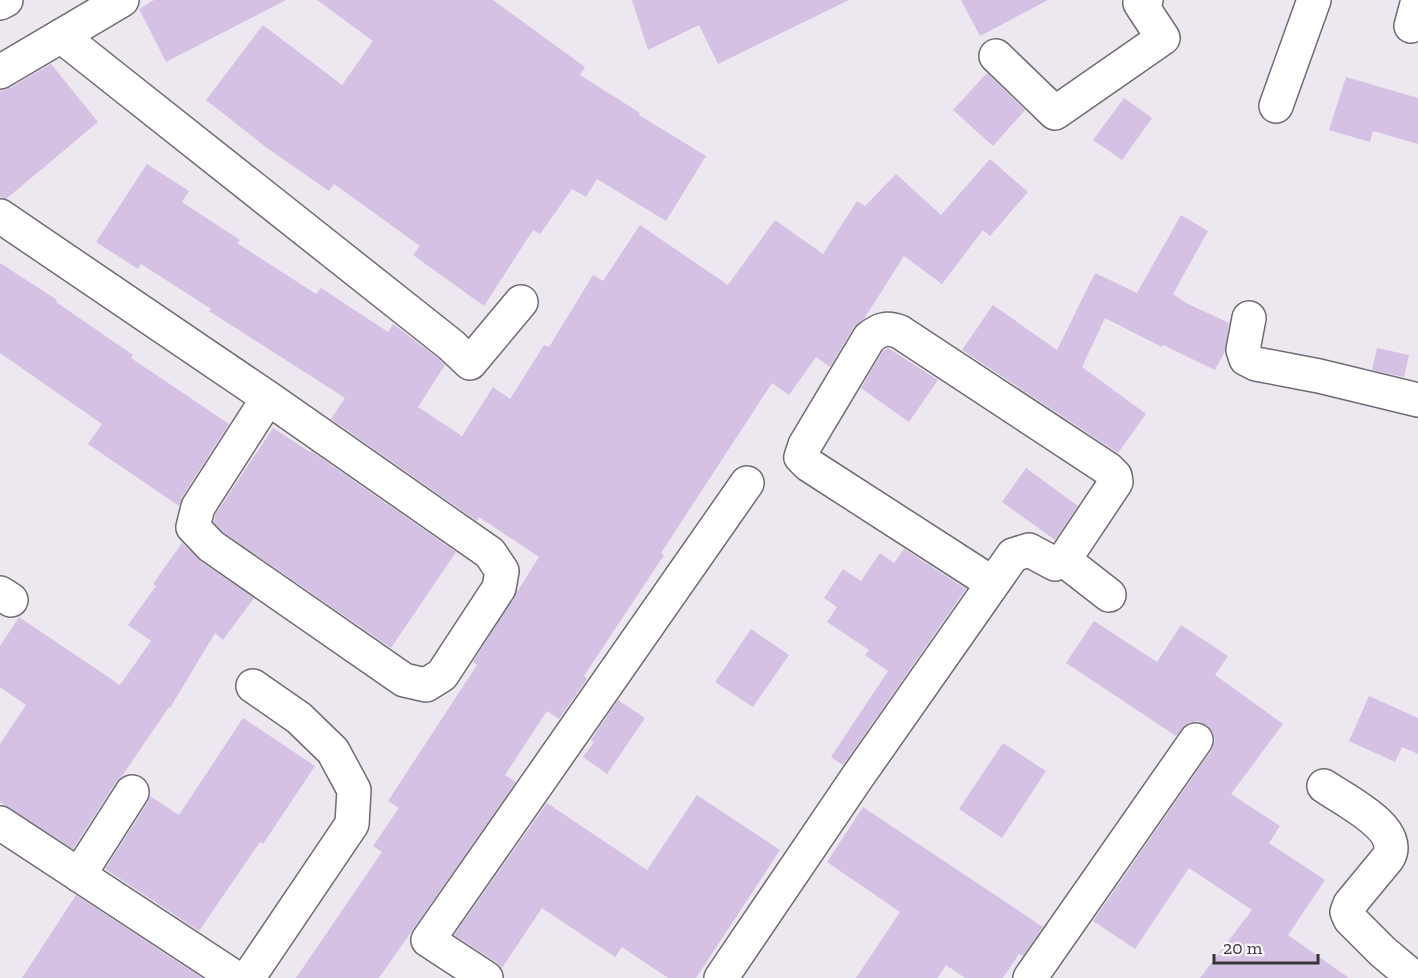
<svg xmlns="http://www.w3.org/2000/svg" width="1418" height="978" viewBox="0 0 1418 978" font-family="'Zilla Slab',serif">
  <style>
    .building { fill: #d4c1e3 }
    .lines { fill: none; stroke-linecap: round; stroke-linejoin: round }
    .minor-casing { stroke: #6f6b72; stroke-width: 36 }
    .major-casing { stroke: #6f6b72; stroke-width: 36 }
    .minor { stroke: #fff; stroke-width: 33 }
    .major { stroke: #fff; stroke-width: 33 }
  </style>
  <rect width="100%" height="100%" fill="#ede8f0"/>
  <!-- building -->
  <g class="building">
    <path d="M154 0H286L166 62 139 9Z"/>
    <path d="M317 0H493L585 67 580 75 640 113 639 115 706 156 666 221 597 179 586 197 572 189 540 234 533 230 484 306 413 255 420 246 334 184 329 191 267 148 206 100 263 25 342 85 373 41Z"/>
    <path d="M632 0H849L718 64 699 25 648 50Z"/>
    <path d="M961 0H1048L980 36Z"/>
    <path d="M51 64 98 122 6 199 0 197V91L10 88Z"/>
    <path d="M987 73 1025 110 993 146 953 110Z"/>
    <path d="M1346 77 1418 98V144L1373 131 1370 142 1329 130Z"/>
    <path d="M1124 98 1152 118 1122 160 1093 140Z"/>
    <path d="M990 159 1028 192 990 236 983 230 942 284 904 256 864 319 853 328 830 367 816 357 789 395 772 383 661 553 664 555 584 676 587 679 559 719 547 711 505 775 516 782 379 978H296L382 852 373 846 399 808 388 801 477 665 473 662 539 557 479 517 477 521 331 419 345 398 209 311 211 309 141 264 138 269 96 242 147 164 189 191 182 202 240 240 237 243 316 294 321 288 388 332 393 324 439 359 445 365 418 407 462 436 493 387 510 399 544 345 549 347 593 275 603 281 640 225 728 285 775 220 823 254 857 201 865 206 896 174 941 215Z"/>
    <path d="M1181 215 1208 231 1173 294 1186 303 1229 323 1225 351 1215 370 1163 345 1162 347 1105 318 1082 367 1146 414 1118 453 962 350 993 305 1057 350 1095 273 1137 293Z"/>
    <path d="M0 263 57 300 56 302 133 355 131 358 229 424 182 497 179 506 88 444 102 424 0 353Z"/>
    <path d="M888 348 938 380 909 422 861 388 883 351Z"/>
    <path d="M1377 348 1409 355 1404 377 1372 370Z"/>
    <path d="M273 428 310 452 311 451 456 552 391 648 223 532 214 522 215 515Z"/>
    <path d="M1026 468 1078 506 1055 540 1002 502Z"/>
    <path d="M182 543 200 561 254 598 223 640 215 633 170 708 169 707 122 776 116 782 73 849 0 802V744L26 705 0 687V646L19 617 120 685 151 641 128 625 156 586 153 584Z"/>
    <path d="M904 549 966 589 843 765 831 757 888 671 865 655 869 650 827 622 837 607 824 598 843 569 861 581 880 553 894 563Z"/>
    <path d="M1094 621 1157 662 1181 625 1228 656 1215 675 1283 724 1231 794 1280 826 1269 843 1325 880 1288 935 1349 978H1200L1252 910 1189 868 1135 949 1093 921 1211 751 1215 741 1213 733 1207 725 1198 721 1188 723 1176 736 1066 663Z"/>
    <path d="M751 629 789 655 753 707 715 682Z"/>
    <path d="M1369 696 1418 718V754L1402 747 1395 762 1349 741Z"/>
    <path d="M618 700 645 718 607 774 583 757 594 742 591 740Z"/>
    <path d="M243 718 315 766 263 844 260 842 199 931 105 869 148 802 150 796 179 815Z"/>
    <path d="M1003 743 1046 771 1002 838 959 809Z"/>
    <path d="M697 795 780 850 696 978H668L622 947 615 957 542 908 502 968 496 962 454 935 547 803 647 870Z"/>
    <path d="M863 807 1043 927 1023 956 1019 954 1003 978H965L946 965 938 978H856L900 912 827 862Z"/>
    <path d="M76 895 202 978H22Z"/>
  </g>
  <g class="lines">
    <!-- minor casing -->
    <g class="minor-casing">
      <g id="minor">
        <path d="M1411 26 1418 0"/>
        <path d="M61 36 451 345 470 363 521 302"/>
        <path d="M996 56 1055 113 1163 38 1140 3 1146 0"/>
        <path d="M1276 106 1314 0"/>
        <path d="M0 216 268 398 490 553 502 571 499 588 442 675 426 685 404 680 211 546 193 527 198 507 268 398"/>
        <path d="M1249 318 1243 350 1246 359 1256 364 1319 376 1418 400"/>
        <path d="M1064 560 1109 595"/>
        <path d="M0 593 11 600"/>
        <path d="M1324 786C1344 800 1405 829 1388 858L1350 904 1347 912 1350 919 1383 952 1414 978"/>
        <path d="M0 823 236 978"/>
        <path d="M79 875 132 792"/>
        <path d="M248 978 352 824 354 790 333 751 299 718 253 686"/>
        <path d="M486 978 428 940 747 483"/>
        <path d="M721 978 856 779 1013 555 1029 550 1055 564 1064 560 1116 482 1115 476 1108 469 900 332C887 327 880 329 869 338L805 445 801 457 809 465 992 583"/>
        <path d="M1030 978 1196 740"/>
      </g>
    </g>
    <!-- major casing -->
    <g class="major-casing">
      <g id="major">
        <path d="M0 3 6 0"/>
        <path d="M0 72 122 0"/>
      </g>
    </g>
    <!-- minor -->
    <use href="#minor" class="minor"/>
    <!-- major -->
    <use href="#major" class="major"/>
  </g>
  <!-- scale -->
  <path d="M1214 954v9h104v-9" fill="none" stroke="#373538" stroke-width="3"/>
  <text x="1223" y="954" font-size="18" fill="#373538" stroke="#faf6fe" stroke-width="4.5" paint-order="stroke">20 m</text>
</svg>
